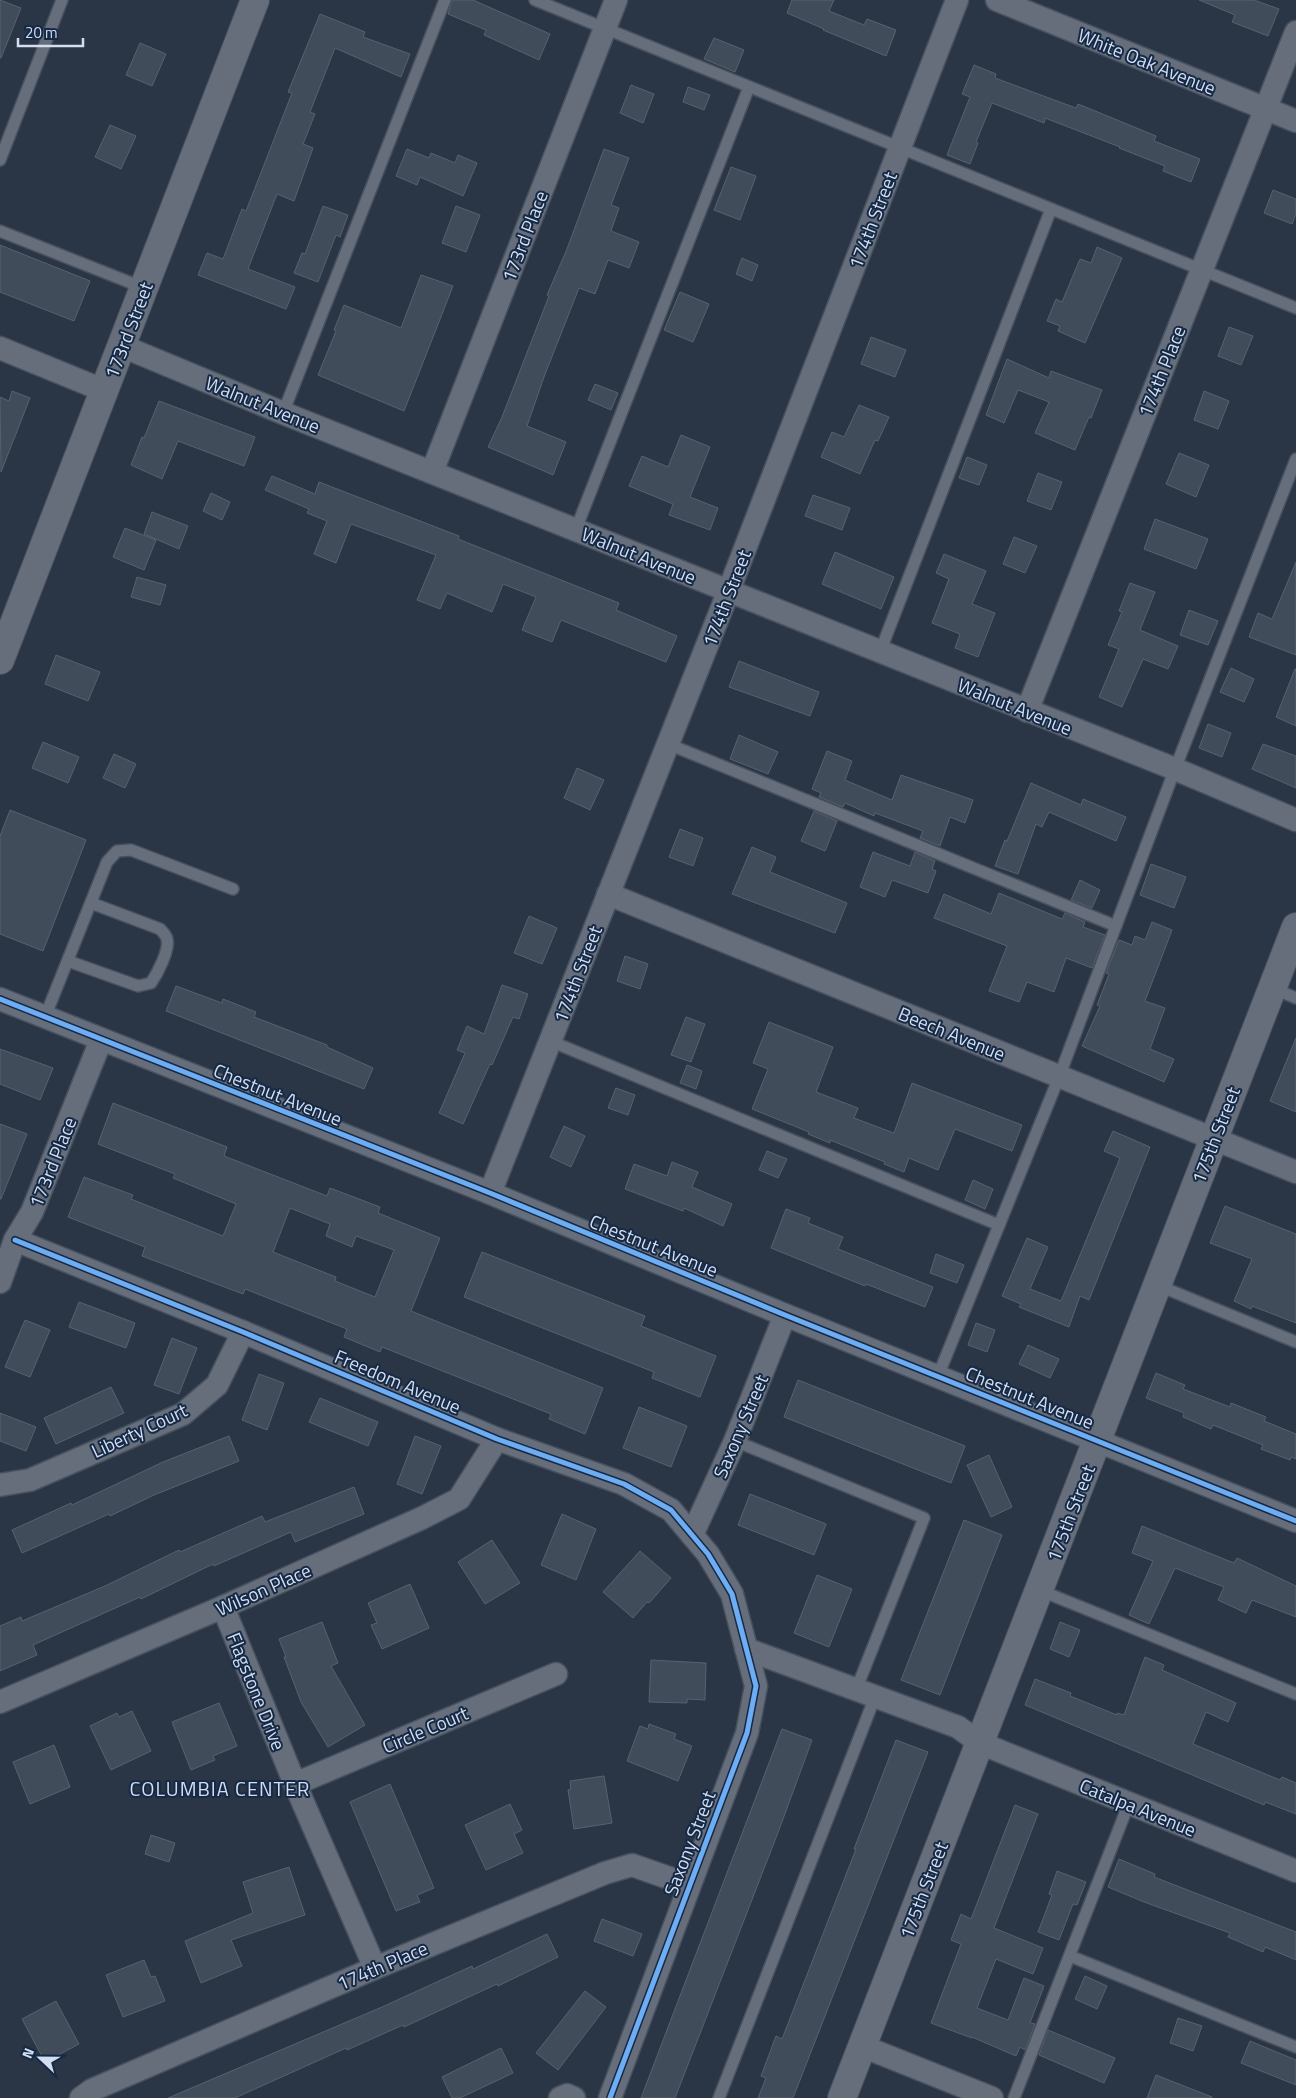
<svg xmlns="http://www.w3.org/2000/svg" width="1296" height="2098" viewBox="0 0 1296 2098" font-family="'Titillium Web',sans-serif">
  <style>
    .building { fill: #414c5b; stroke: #58616e; fill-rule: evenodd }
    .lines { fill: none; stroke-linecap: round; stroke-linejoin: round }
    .service-casing { stroke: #47505e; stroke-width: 14 }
    .minor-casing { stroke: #47505e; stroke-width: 25 }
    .tertiary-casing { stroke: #47505e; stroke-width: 30 }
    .service { stroke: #666e7b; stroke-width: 11 }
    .minor { stroke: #666e7b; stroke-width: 22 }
    .tertiary { stroke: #666e7b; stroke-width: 28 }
    .cycleway-casing { stroke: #162945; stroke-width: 8 }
    .cycleway { stroke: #6dadf4; stroke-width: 5 }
    .labels { text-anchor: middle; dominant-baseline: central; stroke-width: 4; stroke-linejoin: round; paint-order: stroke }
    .street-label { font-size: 19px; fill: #d2def1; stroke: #162945 }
    .neighbourhood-label { font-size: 20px; letter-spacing: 1px; fill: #d2def1; stroke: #162945 }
  </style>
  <rect width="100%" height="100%" fill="#2a3545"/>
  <!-- building -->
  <g class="building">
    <path d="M0 0 21 8 1 58H0Z"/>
    <path d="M452 0H473L550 34 539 60 484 35 486 30 448 14Z"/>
    <path d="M792 0H834L829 11 864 25 867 19 896 30 886 56 823 30 824 29 787 13Z"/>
    <path d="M1199 0H1254L1279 9 1268 36 1232 22 1235 15Z"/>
    <path d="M320 14 365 32 363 37 410 54 401 77 335 48 310 112 315 114 303 144 313 148 294 201 277 194 248 269 295 287 286 309 198 275 207 253 223 259 242 209 246 211 292 93 288 92Z"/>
    <path d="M714 38 744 50 735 72 704 59Z"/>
    <path d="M140 43 166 54 152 86 126 75Z"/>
    <path d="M974 65 996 74 995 78 1076 108 1078 104 1105 115 1156 136 1154 141 1200 159 1191 182 1163 171 1165 166 1119 148 1120 147 1045 118 1044 123 992 103 976 142 978 143 970 164 947 155 970 97 962 94Z"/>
    <path d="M631 85 654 94 643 123 620 113Z"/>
    <path d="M688 87 710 95 704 110 683 102Z"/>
    <path d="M110 125 136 136 121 169 95 157Z"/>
    <path d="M407 149 429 158 431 153 455 163 458 155 477 163 463 196 420 177 417 185 396 176Z"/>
    <path d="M604 149 629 158 611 205 619 208 611 231 639 242 629 268 608 260 595 294 579 288 544 377 527 426 566 442 553 475 488 447 502 417 549 296 547 295 567 249Z"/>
    <path d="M731 167 756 176 740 220 714 210Z"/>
    <path d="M1273 190 1296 199V214L1292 224 1264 213Z"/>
    <path d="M323 206 348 215 340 237 336 235 318 282 294 273 302 253 305 254Z"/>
    <path d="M456 206 480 215 466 252 442 243Z"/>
    <path d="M0 245 90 281 74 321 0 292Z"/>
    <path d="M1097 247 1122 258 1085 343 1058 331 1060 326 1047 321 1056 299 1062 302 1080 259 1091 263Z"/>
    <path d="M742 258 758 265 752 281 736 274Z"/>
    <path d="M421 275 453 286 404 411 318 375 336 331 334 330 344 305 401 328Z"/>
    <path d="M680 292 709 304 693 342 664 330Z"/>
    <path d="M1229 327 1253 336 1241 365 1218 356Z"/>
    <path d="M871 337 906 350 895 377 861 364Z"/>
    <path d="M1007 359 1049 378 1051 371 1102 390 1091 418 1089 417 1075 450 1035 433 1049 402 1018 390 1004 423 986 415Z"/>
    <path d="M595 384 618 393 611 410 588 400Z"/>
    <path d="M12 391 30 398 1 472 0 397 9 401Z"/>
    <path d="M1204 391 1229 401 1218 429 1194 420Z"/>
    <path d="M159 401 255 437 244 466 178 441 162 479 131 465 142 437 144 438Z"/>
    <path d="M859 405 889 417 878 441 875 440 860 474 821 457 832 432 844 437Z"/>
    <path d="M681 435 710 447 690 497 718 508 710 530 669 515 673 504 629 486 642 456 668 467Z"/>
    <path d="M1179 453 1209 465 1196 497 1166 484Z"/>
    <path d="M967 457 987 465 979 485 959 478Z"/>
    <path d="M1038 473 1062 482 1051 510 1027 501Z"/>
    <path d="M272 476 315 494 319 482 459 536 458 539 619 603 616 610 677 636 666 662 561 620 552 642 522 630 536 597 503 584 492 612 447 593 440 609 417 600 436 555 351 524 336 563 314 554 327 521 307 513 309 509 265 490Z"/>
    <path d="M211 493 230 502 222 520 203 511Z"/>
    <path d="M813 495 850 508 842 530 805 516Z"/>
    <path d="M152 512 188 526 179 549 144 534Z"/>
    <path d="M1155 519 1208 539 1196 569 1144 549Z"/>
    <path d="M125 528 156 540 144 570 113 557Z"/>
    <path d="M1014 537 1037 546 1025 573 1003 564Z"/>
    <path d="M835 552 894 577 881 609 822 584Z"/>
    <path d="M944 554 986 571 972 604 995 613 978 657 955 648 960 634 932 623 949 579 936 573Z"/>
    <path d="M1296 562V655L1249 637 1258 613 1272 619Z"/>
    <path d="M137 577 166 585 160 605 131 597Z"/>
    <path d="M1130 583 1155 592 1140 630 1178 646 1168 669 1143 659 1122 707 1099 697 1119 649 1108 645 1122 612 1119 611Z"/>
    <path d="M1189 610 1218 621 1208 645 1180 635Z"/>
    <path d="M56 655 100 672 88 701 45 684Z"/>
    <path d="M739 661 819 692 810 716 729 687Z"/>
    <path d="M1231 668 1254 679 1244 702 1220 692Z"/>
    <path d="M1295 669H1296V726L1276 717Z"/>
    <path d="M1208 724 1231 733 1222 757 1199 748Z"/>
    <path d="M739 735 778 752 768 774 730 759Z"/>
    <path d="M43 742 79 757 68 783 32 768Z"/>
    <path d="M1263 744 1296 756V788L1252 769Z"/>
    <path d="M827 751 852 761 845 780 892 800 901 775 973 800 965 823 950 817 940 846 920 838 923 831 875 813 874 816 845 803 843 807 819 797 821 793 812 789Z"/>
    <path d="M114 754 136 764 125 788 103 778Z"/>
    <path d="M577 768 604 780 590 810 564 798Z"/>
    <path d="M1031 783 1081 805 1083 799 1126 817 1116 841 1049 812 1042 827 1036 824 1018 874 995 866 1005 840 1007 841Z"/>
    <path d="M10 810 86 840 43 951 0 934V836Z"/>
    <path d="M814 811 837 821 825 851 801 841Z"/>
    <path d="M680 829 703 838 693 866 669 857Z"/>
    <path d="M752 847 776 857 770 872 847 903 835 933 732 894Z"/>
    <path d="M873 852 910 866 915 852 935 861 932 869 936 871 928 893 892 880 885 897 860 887Z"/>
    <path d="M1151 864 1186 877 1174 908 1140 895Z"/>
    <path d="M1080 880 1100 890 1092 908 1071 900Z"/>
    <path d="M999 893 1062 919 1065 913 1085 922 1083 927 1105 935 1092 968 1066 958 1054 992 1027 982 1019 1002 989 991 1007 946 934 918 944 894 991 914Z"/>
    <path d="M529 916 557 928 542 964 514 953Z"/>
    <path d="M1152 922 1172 930 1145 1001 1165 1008 1150 1049 1174 1059 1164 1082 1082 1046 1100 1006 1097 1005 1109 974 1106 973 1119 940 1132 945 1135 936 1145 940Z"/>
    <path d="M625 956 648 964 640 989 617 981Z"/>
    <path d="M502 985 528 994 519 1019 513 1017 492 1065 490 1064 463 1124 439 1113 465 1053 457 1050 467 1026 484 1034Z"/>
    <path d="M176 986 222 1003 223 999 256 1012 254 1017 327 1045V1047L373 1068 364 1089 166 1011Z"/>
    <path d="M686 1017 705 1024 691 1062 671 1055Z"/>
    <path d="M769 1022 833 1047 816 1092 858 1108 854 1118 894 1133 912 1083 1022 1125 1012 1151 955 1129 938 1170 909 1158 904 1172 884 1164 885 1162 830 1140V1143L808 1134 809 1132 752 1109 768 1069 753 1063Z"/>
    <path d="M1296 1038V1112L1270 1101Z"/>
    <path d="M0 1049 53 1068 40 1100 0 1084Z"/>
    <path d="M687 1065 702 1071 696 1089 680 1083Z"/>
    <path d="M616 1088 635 1095 628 1115 608 1108Z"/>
    <path d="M113 1103 227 1147 224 1156 327 1196 330 1188 380 1207 378 1213 440 1238 411 1311 603 1388 585 1434 549 1419 551 1414 382 1347 380 1352 344 1337 347 1329 245 1289 243 1294 142 1256 145 1247 68 1217 84 1177 133 1195 131 1199 223 1236 236 1204 173 1178 175 1174 98 1144ZM290 1208 330 1224 326 1236 352 1247 356 1236 394 1250 375 1297 335 1281 336 1277 273 1252Z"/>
    <path d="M0 1124 27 1134 1 1199H0Z"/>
    <path d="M564 1126 585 1136 571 1167 550 1157Z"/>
    <path d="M1113 1131 1150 1147 1089 1300 1080 1296 1069 1327 1019 1307 1021 1304 1002 1296 1027 1238 1048 1247 1030 1289 1061 1301 1120 1158 1104 1151Z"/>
    <path d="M767 1151 787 1159 778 1178 759 1170Z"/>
    <path d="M672 1162 698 1172 692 1187 732 1204 723 1226 684 1208 683 1211 625 1189 634 1164 667 1176Z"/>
    <path d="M973 1180 993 1189 985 1209 965 1200Z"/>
    <path d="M1225 1206 1296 1234V1323L1252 1306 1251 1309 1234 1301 1252 1259 1210 1243Z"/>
    <path d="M786 1209 810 1218 808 1223 843 1237 838 1249 933 1287 925 1307 866 1284 865 1286 771 1248Z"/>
    <path d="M482 1252 645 1316 641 1326 716 1356 700 1397 652 1378 654 1372 464 1297Z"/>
    <path d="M936 1254 964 1265 957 1283 930 1273Z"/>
    <path d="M79 1302 135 1323 126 1348 69 1327Z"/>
    <path d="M25 1320 50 1330 30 1377 5 1367Z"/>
    <path d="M976 1323 995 1330 987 1352 968 1345Z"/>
    <path d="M172 1338 197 1348 179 1394 154 1385Z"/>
    <path d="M1028 1345 1059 1359 1050 1378 1019 1364Z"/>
    <path d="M1156 1373 1185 1385 1183 1389 1230 1407 1231 1403 1266 1417 1264 1421 1296 1434V1459L1291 1457 1290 1460 1261 1449 1263 1445 1213 1425 1211 1429 1183 1417 1184 1413 1146 1398Z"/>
    <path d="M259 1374 284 1383 267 1430 242 1420Z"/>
    <path d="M798 1380 965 1446 951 1483 784 1417Z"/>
    <path d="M111 1387 124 1413 56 1444 44 1418Z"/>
    <path d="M320 1398 378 1422 368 1446 309 1422Z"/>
    <path d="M639 1407 687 1426 671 1467 623 1448Z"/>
    <path d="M0 1413 36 1427 26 1451 0 1441Z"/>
    <path d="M229 1436 239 1461 154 1495 110 1516 109 1514 22 1553 12 1530 71 1503 72 1505 163 1462Z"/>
    <path d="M415 1436 441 1446 422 1494 397 1484Z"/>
    <path d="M989 1455 1012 1507 991 1517 967 1465Z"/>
    <path d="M354 1487 364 1514 295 1542 291 1532 214 1566 213 1564 141 1599 140 1597 33 1645 37 1655 0 1671V1626L21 1617 22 1621 105 1586 179 1550 180 1552 262 1516 265 1522Z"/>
    <path d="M750 1494 826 1524 814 1555 738 1525Z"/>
    <path d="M562 1514 596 1529 576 1580 541 1565Z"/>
    <path d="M964 1520 1002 1535 940 1695 901 1680Z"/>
    <path d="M1142 1526 1234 1563 1237 1558 1296 1586V1617L1252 1600 1246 1613 1218 1600 1224 1587 1175 1568 1149 1624 1129 1615 1153 1561 1132 1553Z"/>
    <path d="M492 1540 520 1583 485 1604 458 1562Z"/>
    <path d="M640 1551 671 1578 649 1603 647 1602 633 1618 603 1592Z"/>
    <path d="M817 1575 852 1589 829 1647 794 1633Z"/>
    <path d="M410 1584 429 1628 382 1649 371 1625 377 1623 368 1603Z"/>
    <path d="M322 1622 338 1663 331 1666 365 1725 328 1747 301 1702 284 1657H286L279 1639Z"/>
    <path d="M1060 1622 1080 1630 1069 1657 1050 1649Z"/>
    <path d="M1145 1657 1164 1665 1162 1670 1236 1703 1228 1722 1206 1712 1193 1744 1280 1780 1282 1777 1296 1783V1814L1265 1802 1264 1805 1025 1705 1035 1679 1071 1693 1070 1696 1117 1715V1713L1124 1715Z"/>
    <path d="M651 1660 706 1663 705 1700 687 1699V1703L649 1702Z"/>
    <path d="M219 1703 237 1746 213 1756 215 1760 191 1770 172 1722Z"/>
    <path d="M132 1711 151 1751 111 1770 90 1726 117 1713 119 1717Z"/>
    <path d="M649 1724 676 1734 674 1739 692 1746 678 1781 627 1761 640 1726 648 1729Z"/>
    <path d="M782 1729 812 1740 779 1830 675 2098H641Z"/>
    <path d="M896 1740 928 1752 793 2098H758L766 2078 761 2076 776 2036 782 2039 856 1849H854Z"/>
    <path d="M54 1745 70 1787 30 1804 13 1762Z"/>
    <path d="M604 1776 612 1823 574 1829 568 1790 571 1789 570 1781Z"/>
    <path d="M390 1784 434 1888 417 1895 420 1902 396 1911 350 1802Z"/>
    <path d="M510 1804 522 1830 514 1834 523 1853 486 1870 465 1825Z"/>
    <path d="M1015 1805 1038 1814 994 1928 1043 1948 1033 1974 996 1959 977 2008 1008 2020 1024 1978 1044 1986 1030 2023 1035 2024 1025 2050 1020 2047 1016 2056 972 2037V2038L931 2023 961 1944 951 1940 961 1914 971 1919Z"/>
    <path d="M151 1835 175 1843 169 1862 145 1854Z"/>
    <path d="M1119 1859 1155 1874 1154 1877 1296 1932V1960L1265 1947 1263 1952 1228 1937 1230 1933 1144 1902 1108 1887Z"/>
    <path d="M289 1867 305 1915 231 1940 242 1966 201 1983 185 1941 253 1913 243 1882Z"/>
    <path d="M1057 1871 1086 1882 1077 1905 1073 1904 1059 1940 1038 1932 1052 1895 1049 1894Z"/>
    <path d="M602 1919 642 1934 633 1956 594 1941Z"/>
    <path d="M547 1934 558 1957 498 1986 497 1984 404 2027 403 2025 347 2050 346 2048 235 2098H168L382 2007 472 1966 473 1969Z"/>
    <path d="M144 1960 151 1977 155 1976 165 2001 123 2017 106 1975Z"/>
    <path d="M1085 1976 1107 1986 1097 2009 1075 1999Z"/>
    <path d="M585 1991 606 2007 558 2070 536 2053Z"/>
    <path d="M56 2001 79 2044 45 2062 22 2019Z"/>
    <path d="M1178 2018 1202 2026 1193 2051 1170 2043Z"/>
    <path d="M1048 2030 1115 2058 1104 2083 1039 2055Z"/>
    <path d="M1250 2041 1296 2060V2085L1241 2063Z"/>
    <path d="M501 2048 513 2073 460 2098H452L442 2077Z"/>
    <path d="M1156 2075 1212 2097V2098H1147Z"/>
  </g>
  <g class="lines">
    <!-- service casing -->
    <g class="service-casing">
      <g id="service">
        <path d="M535 0 1296 308"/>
        <path d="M0 160 62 0"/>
        <path d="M0 231 144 288"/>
        <path d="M283 413 445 0"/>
        <path d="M576 529 749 87"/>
        <path d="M880 652 1051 209"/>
        <path d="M668 744 1116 926"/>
        <path d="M68 961 138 986 151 983C157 974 170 950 167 939 166 935 163 932 160 929L91 903"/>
        <path d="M1272 988 1296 998"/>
        <path d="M45 1017 107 862 117 851 131 850 233 889"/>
        <path d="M550 1041 999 1225"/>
        <path d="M1157 1285 1296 1342"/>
        <path d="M938 1376 1059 1077 1175 769 1296 459"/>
        <path d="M735 1441 924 1518 856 1690"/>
        <path d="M1039 1590 1296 1694"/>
        <path d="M1070 1956 1296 2047"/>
        <path d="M719 2098 875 1697"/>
        <path d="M1014 2098 1129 1803"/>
      </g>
    </g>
    <!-- minor casing -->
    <g class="minor-casing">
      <g id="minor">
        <path d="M997 0 1296 121"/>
        <path d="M122 346 283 413 1175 769 1296 820"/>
        <path d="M0 348 105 391"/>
        <path d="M432 472 616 0"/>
        <path d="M1027 711 1296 32"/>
        <path d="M608 894 1296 1172"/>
        <path d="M0 999 490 1193 785 1315 1296 1521"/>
        <path d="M490 1193 729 590 957 0"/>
        <path d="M15 1240 243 1332 497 1439 624 1484 671 1510 708 1554 732 1594 756 1686 747 1733 610 2098"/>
        <path d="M0 1282 15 1240 32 1212 101 1040"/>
        <path d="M0 1485 30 1480 183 1414 217 1385 243 1332"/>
        <path d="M692 1535 735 1441 785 1315"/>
        <path d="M223 1607 295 1784 375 1968"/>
        <path d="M746 1649 958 1727 980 1743 1296 1871"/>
        <path d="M0 1702 223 1607 422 1518 459 1499 497 1439"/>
        <path d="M295 1784 556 1674"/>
        <path d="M862 2046 992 2098"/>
        <path d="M81 2098 92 2090 375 1968 605 1873 632 1865 689 1885"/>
        <path d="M560 2098 567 2095 574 2098"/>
      </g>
    </g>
    <!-- tertiary casing -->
    <g class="tertiary-casing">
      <g id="tertiary">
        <path d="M0 660 255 0"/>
        <path d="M842 2098 1296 927"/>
      </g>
    </g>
    <!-- service -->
    <use href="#service" class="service"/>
    <!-- minor -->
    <use href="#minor" class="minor"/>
    <!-- tertiary -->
    <use href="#tertiary" class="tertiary"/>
    <!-- cycleway casing -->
    <g class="cycleway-casing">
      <g id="cycleway">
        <path d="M0 999 490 1193 785 1315 1296 1521"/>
        <path d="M15 1240 243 1332 497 1439 624 1484 671 1510 708 1554 732 1594 756 1686 747 1733 610 2098"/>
      </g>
    </g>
    <!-- cycleway -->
    <use href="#cycleway" class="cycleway"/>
  </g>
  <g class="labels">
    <!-- street labels -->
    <g class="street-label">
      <text transform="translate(1147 61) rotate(22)">White Oak Avenue</text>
      <text transform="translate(872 220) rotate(-69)">174th Street</text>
      <text transform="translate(524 236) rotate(-69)">173rd Place</text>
      <text transform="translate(128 330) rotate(-69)">173rd Street</text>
      <text transform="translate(1161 371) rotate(-68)">174th Place</text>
      <text transform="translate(263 404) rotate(22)">Walnut Avenue</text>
      <text transform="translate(639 555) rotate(22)">Walnut Avenue</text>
      <text transform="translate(726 598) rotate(-69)">174th Street</text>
      <text transform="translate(1015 706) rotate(22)">Walnut Avenue</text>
      <text transform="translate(577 974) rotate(-69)">174th Street</text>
      <text transform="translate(952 1033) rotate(22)">Beech Avenue</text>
      <text transform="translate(278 1094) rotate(22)">Chestnut Avenue</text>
      <text transform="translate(1215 1135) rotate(-69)">175th Street</text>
      <text transform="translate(52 1162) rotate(-68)">173rd Place</text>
      <text transform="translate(654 1245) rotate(22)">Chestnut Avenue</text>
      <text transform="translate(398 1381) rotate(23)">Freedom Avenue</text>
      <text transform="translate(1030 1397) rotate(22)">Chestnut Avenue</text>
      <text transform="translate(740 1426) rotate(-67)">Saxony Street</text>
      <text transform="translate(139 1430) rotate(-25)">Liberty Court</text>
      <text transform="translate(1070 1513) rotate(-69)">175th Street</text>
      <text transform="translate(263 1589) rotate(-24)">Wilson Place</text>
      <text transform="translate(257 1691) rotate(68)">Flagstone Drive</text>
      <text transform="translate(425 1729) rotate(-23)">Circle Court</text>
      <text transform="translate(1138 1807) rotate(22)">Catalpa Avenue</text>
      <text transform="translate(689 1843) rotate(-69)">Saxony Street</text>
      <text transform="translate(923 1890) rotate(-69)">175th Street</text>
      <text transform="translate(382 1965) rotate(-23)">174th Place</text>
    </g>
    <!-- neighbourhood labels -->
    <g class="neighbourhood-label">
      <text x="220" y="1788">COLUMBIA CENTER</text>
    </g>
  </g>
  <!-- north arrow -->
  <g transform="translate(40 2058) rotate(292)" stroke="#162945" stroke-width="4" paint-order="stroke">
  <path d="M0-4L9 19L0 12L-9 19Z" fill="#d2def1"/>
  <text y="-8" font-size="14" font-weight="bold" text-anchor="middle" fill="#d2def1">N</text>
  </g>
  <!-- scale -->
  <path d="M18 38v8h65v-8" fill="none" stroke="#d2def1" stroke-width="2.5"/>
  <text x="25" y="38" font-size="15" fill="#d2def1" stroke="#162945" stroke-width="4" paint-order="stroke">20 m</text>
</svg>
